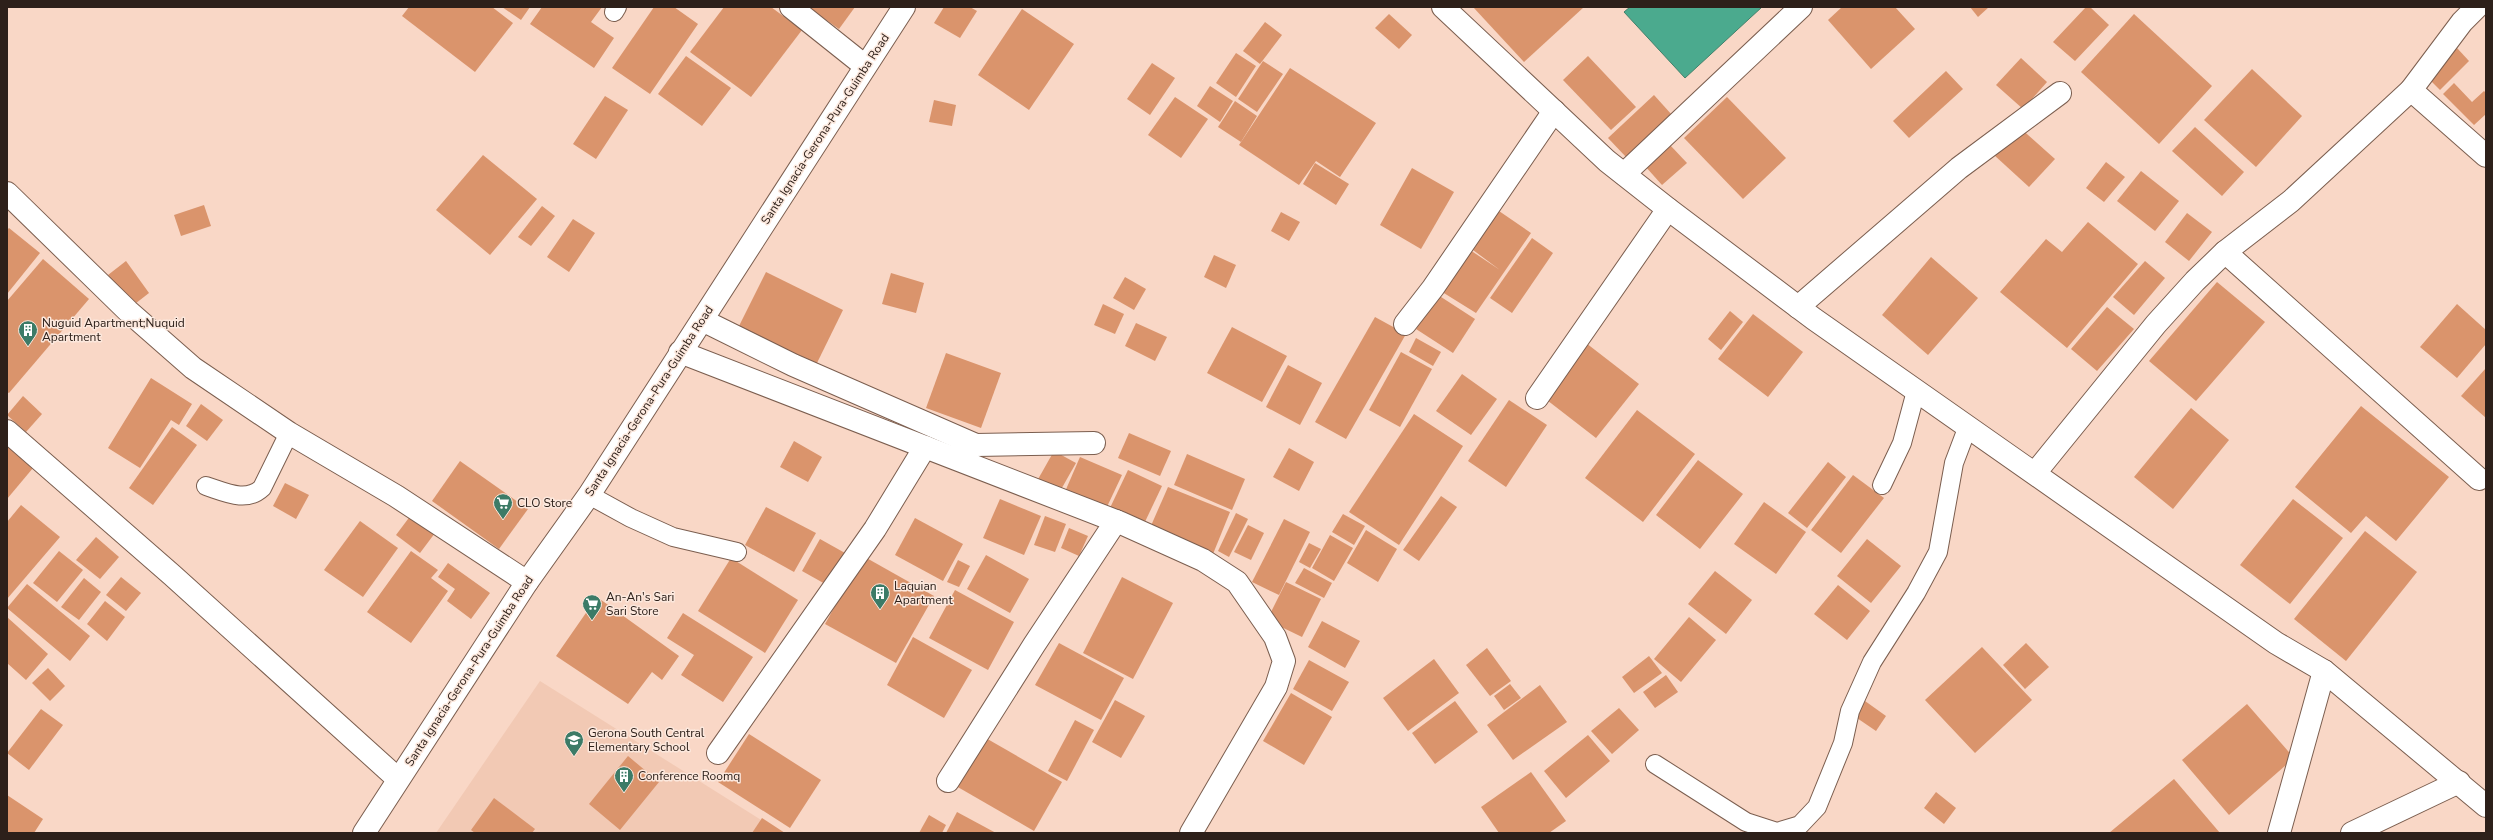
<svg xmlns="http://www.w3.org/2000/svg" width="2493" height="840" viewBox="0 0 2493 840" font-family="'Nunito Sans',sans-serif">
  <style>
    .built { fill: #f2c9b4 }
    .water { fill: #4baa8e; stroke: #42816b }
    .building { fill: #da946c }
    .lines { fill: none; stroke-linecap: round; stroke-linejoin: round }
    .lane-casing { stroke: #7b5e4f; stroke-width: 20 }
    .street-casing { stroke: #7b5e4f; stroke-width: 24 }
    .secondary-casing { stroke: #7b5e4f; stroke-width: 24 }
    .lane { stroke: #fff; stroke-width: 18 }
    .street { stroke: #fff; stroke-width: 22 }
    .secondary { stroke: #fff; stroke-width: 22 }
    .labels { text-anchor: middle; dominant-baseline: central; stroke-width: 3; stroke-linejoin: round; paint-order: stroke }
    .street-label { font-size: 12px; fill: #2d201a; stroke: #fce8dd }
    .poi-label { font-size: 12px; fill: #2d201a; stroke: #fce8dd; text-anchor: start }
  </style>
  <rect width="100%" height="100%" fill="#f9d7c6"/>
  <!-- built -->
  <path class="built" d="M540 681 782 833H436Z"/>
  <!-- water -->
  <path class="water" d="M1630 7H1762L1685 78 1624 12Z"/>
  <!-- building -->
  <g class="building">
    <path d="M409 7H492L513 23 475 72 402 16Z"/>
    <path d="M502 7H530L521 20Z"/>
    <path d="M542 7H602L591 22 614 38 594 68 530 24Z"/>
    <path d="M654 7H674L698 24 650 94 612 68Z"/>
    <path d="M724 7H771L802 30 751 97 690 52Z"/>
    <path d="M808 7H855L839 29Z"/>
    <path d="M944 7H970L977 11 960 38 934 23Z"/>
    <path d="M1473 7H1584L1524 62Z"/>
    <path d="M1842 7H1895L1915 29 1871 69 1828 20Z"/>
    <path d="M1970 7H1989L1978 17Z"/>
    <path d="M2086 7H2090L2109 25 2075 61 2053 42Z"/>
    <path d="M1022 9 1074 44 1029 110 978 75Z"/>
    <path d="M1389 14 1412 35 1399 49 1375 28Z"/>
    <path d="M2134 14 2212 86 2159 144 2081 72Z"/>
    <path d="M1265 22 1282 35 1260 64 1243 51Z"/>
    <path d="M2457 48 2469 61 2440 90 2427 77Z"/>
    <path d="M1236 53 1256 66 1236 97 1216 83Z"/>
    <path d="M686 56 731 88 702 126 658 94Z"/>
    <path d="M1588 56 1636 107 1611 130 1563 80Z"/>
    <path d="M2021 58 2047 82 2023 109 1996 85Z"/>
    <path d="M1263 61 1283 74 1257 112 1238 99Z"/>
    <path d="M1152 63 1175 78 1150 115 1127 99Z"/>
    <path d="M1290 68 1376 123 1340 177 1316 161 1299 185 1239 145Z"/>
    <path d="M2252 69 2302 116 2256 167 2204 120Z"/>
    <path d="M1946 71 1963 89 1909 138 1893 121Z"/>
    <path d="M2454 83 2472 102 2484 91 2486 93V114L2474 125 2443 94Z"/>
    <path d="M1210 86 1233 101 1220 122 1197 106Z"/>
    <path d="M1654 95 1672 115 1626 157 1608 138Z"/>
    <path d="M605 96 628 110 596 159 573 144Z"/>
    <path d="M1175 97 1208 119 1181 158 1148 135Z"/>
    <path d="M1727 97 1786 158 1743 199 1684 138Z"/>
    <path d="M934 100 956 105 952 126 929 122Z"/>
    <path d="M1235 101 1257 116 1241 142 1218 127Z"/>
    <path d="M2019 127 2055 159 2029 187 1994 155Z"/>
    <path d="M2195 127 2244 172 2222 196 2172 151Z"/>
    <path d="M1670 145 1687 163 1662 185 1645 166Z"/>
    <path d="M483 155 537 199 490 255 436 210Z"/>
    <path d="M2106 162 2125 177 2104 202 2086 188Z"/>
    <path d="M1315 163 1349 184 1336 205 1303 184Z"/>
    <path d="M1412 168 1454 192 1421 249 1380 225Z"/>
    <path d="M2141 171 2179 201 2155 231 2117 201Z"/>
    <path d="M204 205 211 226 181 236 174 215Z"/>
    <path d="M542 206 555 216 531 246 518 237Z"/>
    <path d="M1499 211 1531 233 1476 313 1439 290 1467 248 1500 270 1473 250Z"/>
    <path d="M1281 212 1300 222 1289 241 1271 231Z"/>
    <path d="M2187 213 2212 232 2189 261 2165 242Z"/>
    <path d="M573 219 595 233 569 272 547 257Z"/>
    <path d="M2088 222 2138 264 2067 348 2000 292 2046 239 2062 252Z"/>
    <path d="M9 228 40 253 7 294V230Z"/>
    <path d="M1532 238 1553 253 1512 313 1490 298Z"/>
    <path d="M1214 255 1236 265 1226 288 1204 277Z"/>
    <path d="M1931 257 1978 298 1928 355 1882 315Z"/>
    <path d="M43 259 89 299 9 393 7 392V301Z"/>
    <path d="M126 261 149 293 131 307 108 275Z"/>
    <path d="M2145 261 2165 278 2134 315 2113 297Z"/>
    <path d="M766 272 843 310 816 365 738 328Z"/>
    <path d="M891 273 924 283 916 313 882 304Z"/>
    <path d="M1125 277 1146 289 1134 310 1113 298Z"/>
    <path d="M2217 282 2265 322 2196 401 2149 361Z"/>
    <path d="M1438 295 1475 319 1453 353 1416 329Z"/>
    <path d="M1103 304 1124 314 1115 334 1094 325Z"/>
    <path d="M2457 304 2486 330V344L2457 378 2420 347Z"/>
    <path d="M2107 307 2134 329 2097 371 2071 349Z"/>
    <path d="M1730 311 1743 322 1721 350 1708 339Z"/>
    <path d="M1753 314 1803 352 1768 397 1718 359Z"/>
    <path d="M1375 317 1406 334 1346 439 1315 422Z"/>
    <path d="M1136 323 1167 337 1155 361 1125 346Z"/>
    <path d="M1232 327 1287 356 1262 402 1207 373Z"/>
    <path d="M1416 338 1441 352 1433 366 1409 352Z"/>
    <path d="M1586 343 1639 384 1596 438 1543 397Z"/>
    <path d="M1401 352 1432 369 1400 427 1369 410Z"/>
    <path d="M946 353 1001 373 981 428 926 408Z"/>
    <path d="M1288 365 1322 383 1300 425 1266 407Z"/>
    <path d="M2486 368V418L2461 396Z"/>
    <path d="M1462 374 1497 399 1471 435 1436 411Z"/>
    <path d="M151 378 192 404 179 425 171 420 140 468 108 448Z"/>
    <path d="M23 396 42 414 26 432 7 415Z"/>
    <path d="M1509 400 1547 425 1506 487 1468 461Z"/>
    <path d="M201 404 223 420 207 441 186 426Z"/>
    <path d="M2361 406 2449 477 2396 541 2366 516 2351 533 2295 487Z"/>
    <path d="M2191 408 2229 440 2173 509 2134 477Z"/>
    <path d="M1637 410 1695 454 1643 522 1585 478Z"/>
    <path d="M1414 414 1463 446 1399 545 1349 512Z"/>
    <path d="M172 427 197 445 153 505 129 488Z"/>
    <path d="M1129 433 1171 451 1160 476 1118 458Z"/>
    <path d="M794 441 822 457 808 482 780 467Z"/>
    <path d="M7 446 33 468 7 499Z"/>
    <path d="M1289 448 1314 462 1299 491 1273 477Z"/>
    <path d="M1054 451 1076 463 1059 493 1037 481Z"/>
    <path d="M1187 454 1245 479 1232 510 1174 485Z"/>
    <path d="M1080 457 1122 475 1105 511 1064 494Z"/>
    <path d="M1698 460 1743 494 1700 549 1656 515Z"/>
    <path d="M460 461 528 509 499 549 432 501Z"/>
    <path d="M1828 462 1846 477 1807 528 1788 513Z"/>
    <path d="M1128 470 1162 486 1143 526 1109 510Z"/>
    <path d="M1853 475 1884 498 1841 553 1811 530Z"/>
    <path d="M285 483 309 495 296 519 273 506Z"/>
    <path d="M1168 487 1230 512 1213 554 1150 528Z"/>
    <path d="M1441 496 1457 507 1419 561 1403 550Z"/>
    <path d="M1000 499 1041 516 1024 555 983 538Z"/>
    <path d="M2293 499 2343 538 2290 604 2240 565Z"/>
    <path d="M1764 502 1806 532 1776 574 1734 544Z"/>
    <path d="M21 505 60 537 7 599V522Z"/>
    <path d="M766 507 816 533 794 572 745 545Z"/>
    <path d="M1236 513 1248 519 1229 557 1218 551Z"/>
    <path d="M1343 514 1365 526 1354 545 1332 532Z"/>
    <path d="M411 515 435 533 420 553 396 535Z"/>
    <path d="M1045 516 1066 524 1055 552 1034 545Z"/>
    <path d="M915 518 963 544 943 581 895 555Z"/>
    <path d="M1284 519 1310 532 1279 595 1252 582Z"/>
    <path d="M360 521 398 548 363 597 324 570Z"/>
    <path d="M1248 525 1264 533 1251 560 1234 552Z"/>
    <path d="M1069 528 1088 536 1079 556 1061 548Z"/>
    <path d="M1366 530 1397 549 1378 582 1347 563Z"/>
    <path d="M2365 531 2417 572 2346 661 2294 619Z"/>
    <path d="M1330 535 1353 548 1334 581 1312 568Z"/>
    <path d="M96 537 119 557 100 579 76 560Z"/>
    <path d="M820 539 845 553 827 585 802 571Z"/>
    <path d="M1867 539 1901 566 1871 603 1837 576Z"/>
    <path d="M1309 543 1321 549 1310 568 1299 562Z"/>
    <path d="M59 551 83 570 57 602 33 583Z"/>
    <path d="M411 551 438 570 431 578 448 591 411 643 367 612Z"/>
    <path d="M986 555 1029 579 1010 613 967 589Z"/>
    <path d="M863 556 934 596 896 663 825 624Z"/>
    <path d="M731 558 798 600 765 653 698 611Z"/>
    <path d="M958 560 970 566 959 587 947 582Z"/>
    <path d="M448 563 490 593 471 619 447 601 455 589 438 577Z"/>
    <path d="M1304 568 1332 583 1324 598 1295 583Z"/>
    <path d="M1715 571 1752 600 1726 634 1688 604Z"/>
    <path d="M121 577 141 593 126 611 106 595Z"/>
    <path d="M1122 577 1173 603 1133 679 1083 653Z"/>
    <path d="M84 578 101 592 79 620 61 607Z"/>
    <path d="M1286 582 1321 599 1302 637 1267 620Z"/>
    <path d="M27 584 90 636 70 661 7 608Z"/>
    <path d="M1838 585 1870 611 1847 640 1814 614Z"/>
    <path d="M955 590 1014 622 988 670 929 638Z"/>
    <path d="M597 597 679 656 662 680 652 672 628 704 556 656Z"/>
    <path d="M105 601 125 617 107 641 87 624Z"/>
    <path d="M683 613 753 657 723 702 681 675 694 655 667 638Z"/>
    <path d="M7 617 48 654 26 680 7 663Z"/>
    <path d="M1689 617 1716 640 1681 682 1654 659Z"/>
    <path d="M1322 621 1360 641 1345 668 1308 647Z"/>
    <path d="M913 637 972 670 944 718 887 685Z"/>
    <path d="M1059 643 1124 678 1101 720 1035 685Z"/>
    <path d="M2026 643 2049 667 2025 689 2003 665Z"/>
    <path d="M1982 647 2032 700 1975 753 1925 700Z"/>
    <path d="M1487 648 1511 681 1490 696 1466 665Z"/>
    <path d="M1649 656 1662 673 1634 693 1622 677Z"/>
    <path d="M1434 659 1459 693 1408 731 1383 698Z"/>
    <path d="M1309 660 1349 682 1332 711 1293 689Z"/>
    <path d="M48 668 65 686 50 701 32 683Z"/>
    <path d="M1666 675 1678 692 1655 708 1643 692Z"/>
    <path d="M1510 684 1521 698 1504 710 1494 696Z"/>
    <path d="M1540 685 1567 722 1513 760 1487 725Z"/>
    <path d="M1291 693 1332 717 1304 765 1263 741Z"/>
    <path d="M1115 700 1145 716 1121 758 1092 742Z"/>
    <path d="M1455 701 1478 732 1435 764 1412 733Z"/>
    <path d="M1865 701 1886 716 1876 731 1854 716Z"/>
    <path d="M2247 704 2294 758 2229 815 2182 760Z"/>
    <path d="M1619 708 1639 730 1612 754 1591 731Z"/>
    <path d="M41 709 63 725 29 770 7 753Z"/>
    <path d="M1075 720 1094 730 1067 781 1048 771Z"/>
    <path d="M749 734 821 780 790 828 718 782Z"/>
    <path d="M1588 735 1610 761 1566 798 1544 771Z"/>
    <path d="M984 737 1062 782 1034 831 956 786Z"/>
    <path d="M628 756 659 782 620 830 589 804Z"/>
    <path d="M1531 772 1566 821 1549 833H1499L1481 807Z"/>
    <path d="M2174 779 2220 833H2109Z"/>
    <path d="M1936 792 1956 808 1944 824 1924 808Z"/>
    <path d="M7 795 43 819 34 833H7Z"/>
    <path d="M494 798 535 829 532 833H475L471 830Z"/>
    <path d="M957 812 996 833H946Z"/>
    <path d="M929 815 946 825 942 833H919Z"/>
    <path d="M762 818 785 833H752Z"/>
  </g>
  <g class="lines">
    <!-- lane casing -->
    <g class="lane-casing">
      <g id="lane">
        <path d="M614 12 617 7"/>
        <path d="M1882 485 1902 443 1916 391"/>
        <path d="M206 486C225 492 246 503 262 488L289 433"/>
        <path d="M589 495 631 518 673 537 737 552"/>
        <path d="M1655 764 1746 822 1777 832 1800 825 1817 807 1843 743 1850 711 1872 662 1916 593 1938 552 1954 463 1968 426"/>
      </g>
    </g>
    <!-- street casing -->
    <g class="street-casing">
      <g id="street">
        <path d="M791 7 865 66"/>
        <path d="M2411 90 2486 156"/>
        <path d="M1624 174 1801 7"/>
        <path d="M7 193 128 311 193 368 289 433 396 496 527 582"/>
        <path d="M2225 252 2479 479"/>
        <path d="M1798 307 1959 168 2060 93"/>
        <path d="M702 320 793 365 976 445 1094 443"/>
        <path d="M1405 324 1433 288 1554 111"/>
        <path d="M680 352 1121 523 1203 560 1237 582 1275 637 1284 661 1276 687 1191 833"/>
        <path d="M1537 398 1668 209"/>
        <path d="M7 431 172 575 398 779"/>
        <path d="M2035 473 2156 324 2195 281 2225 252 2291 201 2411 90 2462 22 2477 7"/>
        <path d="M718 753 875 529 925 447"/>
        <path d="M948 781 1034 645 1116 521"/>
        <path d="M2279 833 2324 671"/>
        <path d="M2352 833 2459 782"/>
      </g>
    </g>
    <!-- secondary casing -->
    <g class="secondary-casing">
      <g id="secondary">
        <path d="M1443 7 1607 161 1668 209 1814 319 2276 643 2324 671 2486 806"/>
        <path d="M364 833 527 582 589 495 904 7"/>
      </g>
    </g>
    <!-- lane -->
    <use href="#lane" class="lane"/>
    <!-- street -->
    <use href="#street" class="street"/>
    <!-- secondary -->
    <use href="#secondary" class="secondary"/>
  </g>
  <!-- icons -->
  <defs>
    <g id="building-pin" transform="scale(1)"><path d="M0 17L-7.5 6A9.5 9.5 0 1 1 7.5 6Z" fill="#3c7b67" stroke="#fce8dd"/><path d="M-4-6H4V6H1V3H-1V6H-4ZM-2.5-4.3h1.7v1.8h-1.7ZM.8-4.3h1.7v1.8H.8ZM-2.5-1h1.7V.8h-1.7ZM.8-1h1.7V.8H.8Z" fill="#fff"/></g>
    <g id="supermarket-pin" transform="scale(1)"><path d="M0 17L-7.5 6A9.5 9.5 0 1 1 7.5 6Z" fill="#3c7b67" stroke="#fce8dd"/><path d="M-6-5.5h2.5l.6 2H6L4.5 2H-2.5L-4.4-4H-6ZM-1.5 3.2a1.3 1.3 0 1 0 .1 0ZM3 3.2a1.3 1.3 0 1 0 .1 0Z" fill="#fff"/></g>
    <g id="school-pin" transform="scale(1)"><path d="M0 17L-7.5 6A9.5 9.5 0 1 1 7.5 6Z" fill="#3c7b67" stroke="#fce8dd"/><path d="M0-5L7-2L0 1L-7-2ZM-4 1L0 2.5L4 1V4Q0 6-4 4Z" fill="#fff"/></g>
  </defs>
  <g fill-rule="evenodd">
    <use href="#building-pin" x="28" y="330"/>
    <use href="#supermarket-pin" x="503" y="503"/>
    <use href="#building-pin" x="880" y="593"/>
    <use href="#supermarket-pin" x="592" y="604"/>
    <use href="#school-pin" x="574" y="740"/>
    <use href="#building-pin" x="624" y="776"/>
  </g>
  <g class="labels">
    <!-- street labels -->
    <g class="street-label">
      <text transform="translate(825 129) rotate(-57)">Santa Ignacia-Gerona-Pura-Guimba Road</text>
      <text transform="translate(649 401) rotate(-57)">Santa Ignacia-Gerona-Pura-Guimba Road</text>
      <text transform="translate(469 671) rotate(-57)">Santa Ignacia-Gerona-Pura-Guimba Road</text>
    </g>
    <!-- poi labels -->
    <g class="poi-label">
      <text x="42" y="323">Nuguid Apartment;Nuquid<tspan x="42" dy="14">Apartment</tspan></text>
      <text x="517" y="503">CLO Store</text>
      <text x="894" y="586">Laquian<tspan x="894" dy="14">Apartment</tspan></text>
      <text x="606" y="597">An-An's Sari<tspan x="606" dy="14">Sari Store</tspan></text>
      <text x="588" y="733">Gerona South Central<tspan x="588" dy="14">Elementary School</tspan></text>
      <text x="638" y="776">Conference Roomq</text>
    </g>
  </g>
  <!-- border -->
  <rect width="2493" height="840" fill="none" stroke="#2d201a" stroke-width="16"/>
</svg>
